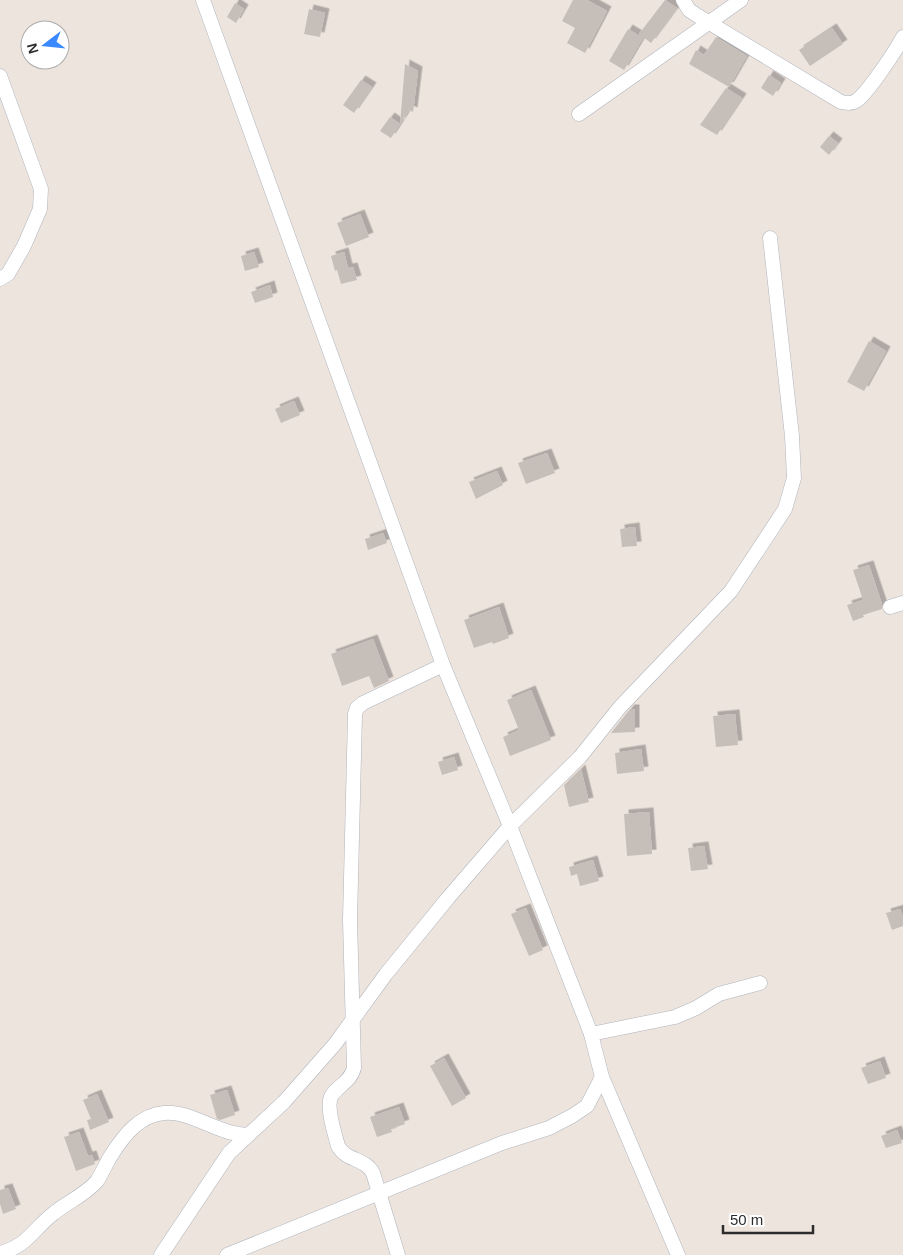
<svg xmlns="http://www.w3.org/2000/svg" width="903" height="1255" viewBox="0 0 903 1255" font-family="Arial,sans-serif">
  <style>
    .building { fill: #c6bfb9; filter: url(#shadow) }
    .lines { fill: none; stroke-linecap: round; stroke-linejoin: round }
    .minor-casing { stroke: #aeb4bc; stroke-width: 15 }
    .minor { stroke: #fff; stroke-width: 14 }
  </style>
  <defs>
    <filter id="shadow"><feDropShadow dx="4.5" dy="-4.5" stdDeviation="0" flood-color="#0004"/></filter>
  </defs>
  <rect width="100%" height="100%" fill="#eee4de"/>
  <!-- building -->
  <g class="building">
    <path d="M573 0H587L607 11 585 53 567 43 575 28 562 21Z"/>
    <path d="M665 0 677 8 651 43 639 34Z"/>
    <path d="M235 3 244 9 236 23 227 17Z"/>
    <path d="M309 9 325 13 320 37 304 34Z"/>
    <path d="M832 28 843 44 810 66 799 50Z"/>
    <path d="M628 29 643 38 624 70 609 61Z"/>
    <path d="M716 37 747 56 729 87 689 64 696 50 704 55Z"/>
    <path d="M405 64 418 71 413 112 409 110 391 138 380 131 390 117 400 124Z"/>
    <path d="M769 75 781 83 773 96 761 88Z"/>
    <path d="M361 80 372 87 354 113 343 105Z"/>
    <path d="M726 88 742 98 717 135 700 125Z"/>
    <path d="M829 136 838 143 829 155 820 147Z"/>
    <path d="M360 214 369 237 346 246 337 223Z"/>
    <path d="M254 252 259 267 245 271 241 256Z"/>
    <path d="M344 252 348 268 353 267 357 280 341 284 337 270 335 271 331 256Z"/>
    <path d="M270 285 273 297 255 303 251 292Z"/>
    <path d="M869 341 886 351 864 391 847 382Z"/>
    <path d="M294 401 300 415 281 423 275 409Z"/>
    <path d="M547 453 555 473 526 484 518 463Z"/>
    <path d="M497 471 503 485 476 499 469 482Z"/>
    <path d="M635 527 637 546 622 547 620 529Z"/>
    <path d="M383 533 387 543 368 550 365 539Z"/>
    <path d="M869 565 882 604V609L863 615 864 617 853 621 847 605 863 600 853 570Z"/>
    <path d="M499 607 509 638 493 644 492 642 474 648 464 620Z"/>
    <path d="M373 639 389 681 374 688 369 676 342 686 331 654Z"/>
    <path d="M531 690 551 740 510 756 503 737 519 730 507 700Z"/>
    <path d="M630 709H635V732L611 733Z"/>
    <path d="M735 714 738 745 716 747 713 716Z"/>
    <path d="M641 749 644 771 617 774 615 753Z"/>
    <path d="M454 757 458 770 442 775 438 762Z"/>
    <path d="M581 769 589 802 569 807 564 785Z"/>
    <path d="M649 812 652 854 627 856 624 814Z"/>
    <path d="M704 846 708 869 691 871 688 848Z"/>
    <path d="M593 860 599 881 580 886 577 874 571 876 569 867Z"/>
    <path d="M526 908 543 950 529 956 511 914Z"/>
    <path d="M900 909 903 917V926L892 930 886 913Z"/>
    <path d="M444 1058 466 1098 452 1106 430 1066Z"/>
    <path d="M880 1061 886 1078 868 1084 861 1068Z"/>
    <path d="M227 1090 235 1115 220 1120 217 1119 210 1095Z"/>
    <path d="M97 1094 109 1122 90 1130 87 1120 91 1119 83 1100Z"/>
    <path d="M399 1107 405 1124 391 1129 392 1132 377 1137 370 1117Z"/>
    <path d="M897 1130 902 1143 886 1148 881 1136Z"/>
    <path d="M79 1132 88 1156 92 1155 95 1164 76 1171 64 1137Z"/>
    <path d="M8 1188 16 1209 3 1214 0 1204V1190Z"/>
  </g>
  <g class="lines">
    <!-- minor casing -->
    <g class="minor-casing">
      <g id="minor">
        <path d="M203 0 443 665 510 826 591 1034 602 1077 678 1255"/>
        <path d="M683 0 689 10 698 16 841 102C846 103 851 104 856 101 868 93 896 50 903 37"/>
        <path d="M0 76 41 189 40 209 24 246 8 274 0 279"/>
        <path d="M579 114 741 0"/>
        <path d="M890 607 903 603"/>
        <path d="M591 1034 675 1017 696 1008 719 994 760 983"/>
        <path d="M0 1253C28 1246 34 1228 54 1213 69 1201 85 1195 97 1181 103 1172 106 1163 112 1154 124 1135 140 1115 164 1113 185 1111 206 1125 226 1131 233 1134 241 1134 248 1135"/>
        <path d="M161 1255 229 1153 284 1102 335 1044 386 974 448 898 510 826 580 757 620 707 731 591 785 509 794 478 792 436 770 238"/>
        <path d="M227 1255 502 1143 549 1128 572 1116 587 1106 602 1077"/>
        <path d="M398 1255 373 1173C365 1158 346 1161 338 1146 335 1134 325 1105 332 1095 339 1085 351 1081 354 1068L350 920 355 714 357 708 363 703 443 665"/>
      </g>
    </g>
    <!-- minor -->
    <use href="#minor" class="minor"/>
  </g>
  <!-- north arrow -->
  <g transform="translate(45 45) rotate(254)"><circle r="24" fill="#ffffff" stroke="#ababab"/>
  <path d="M0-4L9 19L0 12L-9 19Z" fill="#3a89ff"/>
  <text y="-8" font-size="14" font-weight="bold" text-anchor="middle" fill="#2c2c2c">N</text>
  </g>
  <!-- scale -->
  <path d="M723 1225v8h90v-8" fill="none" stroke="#2c2c2c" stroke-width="2.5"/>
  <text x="730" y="1225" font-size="15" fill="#2c2c2c" stroke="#ffffff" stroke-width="4" paint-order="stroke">50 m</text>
</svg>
